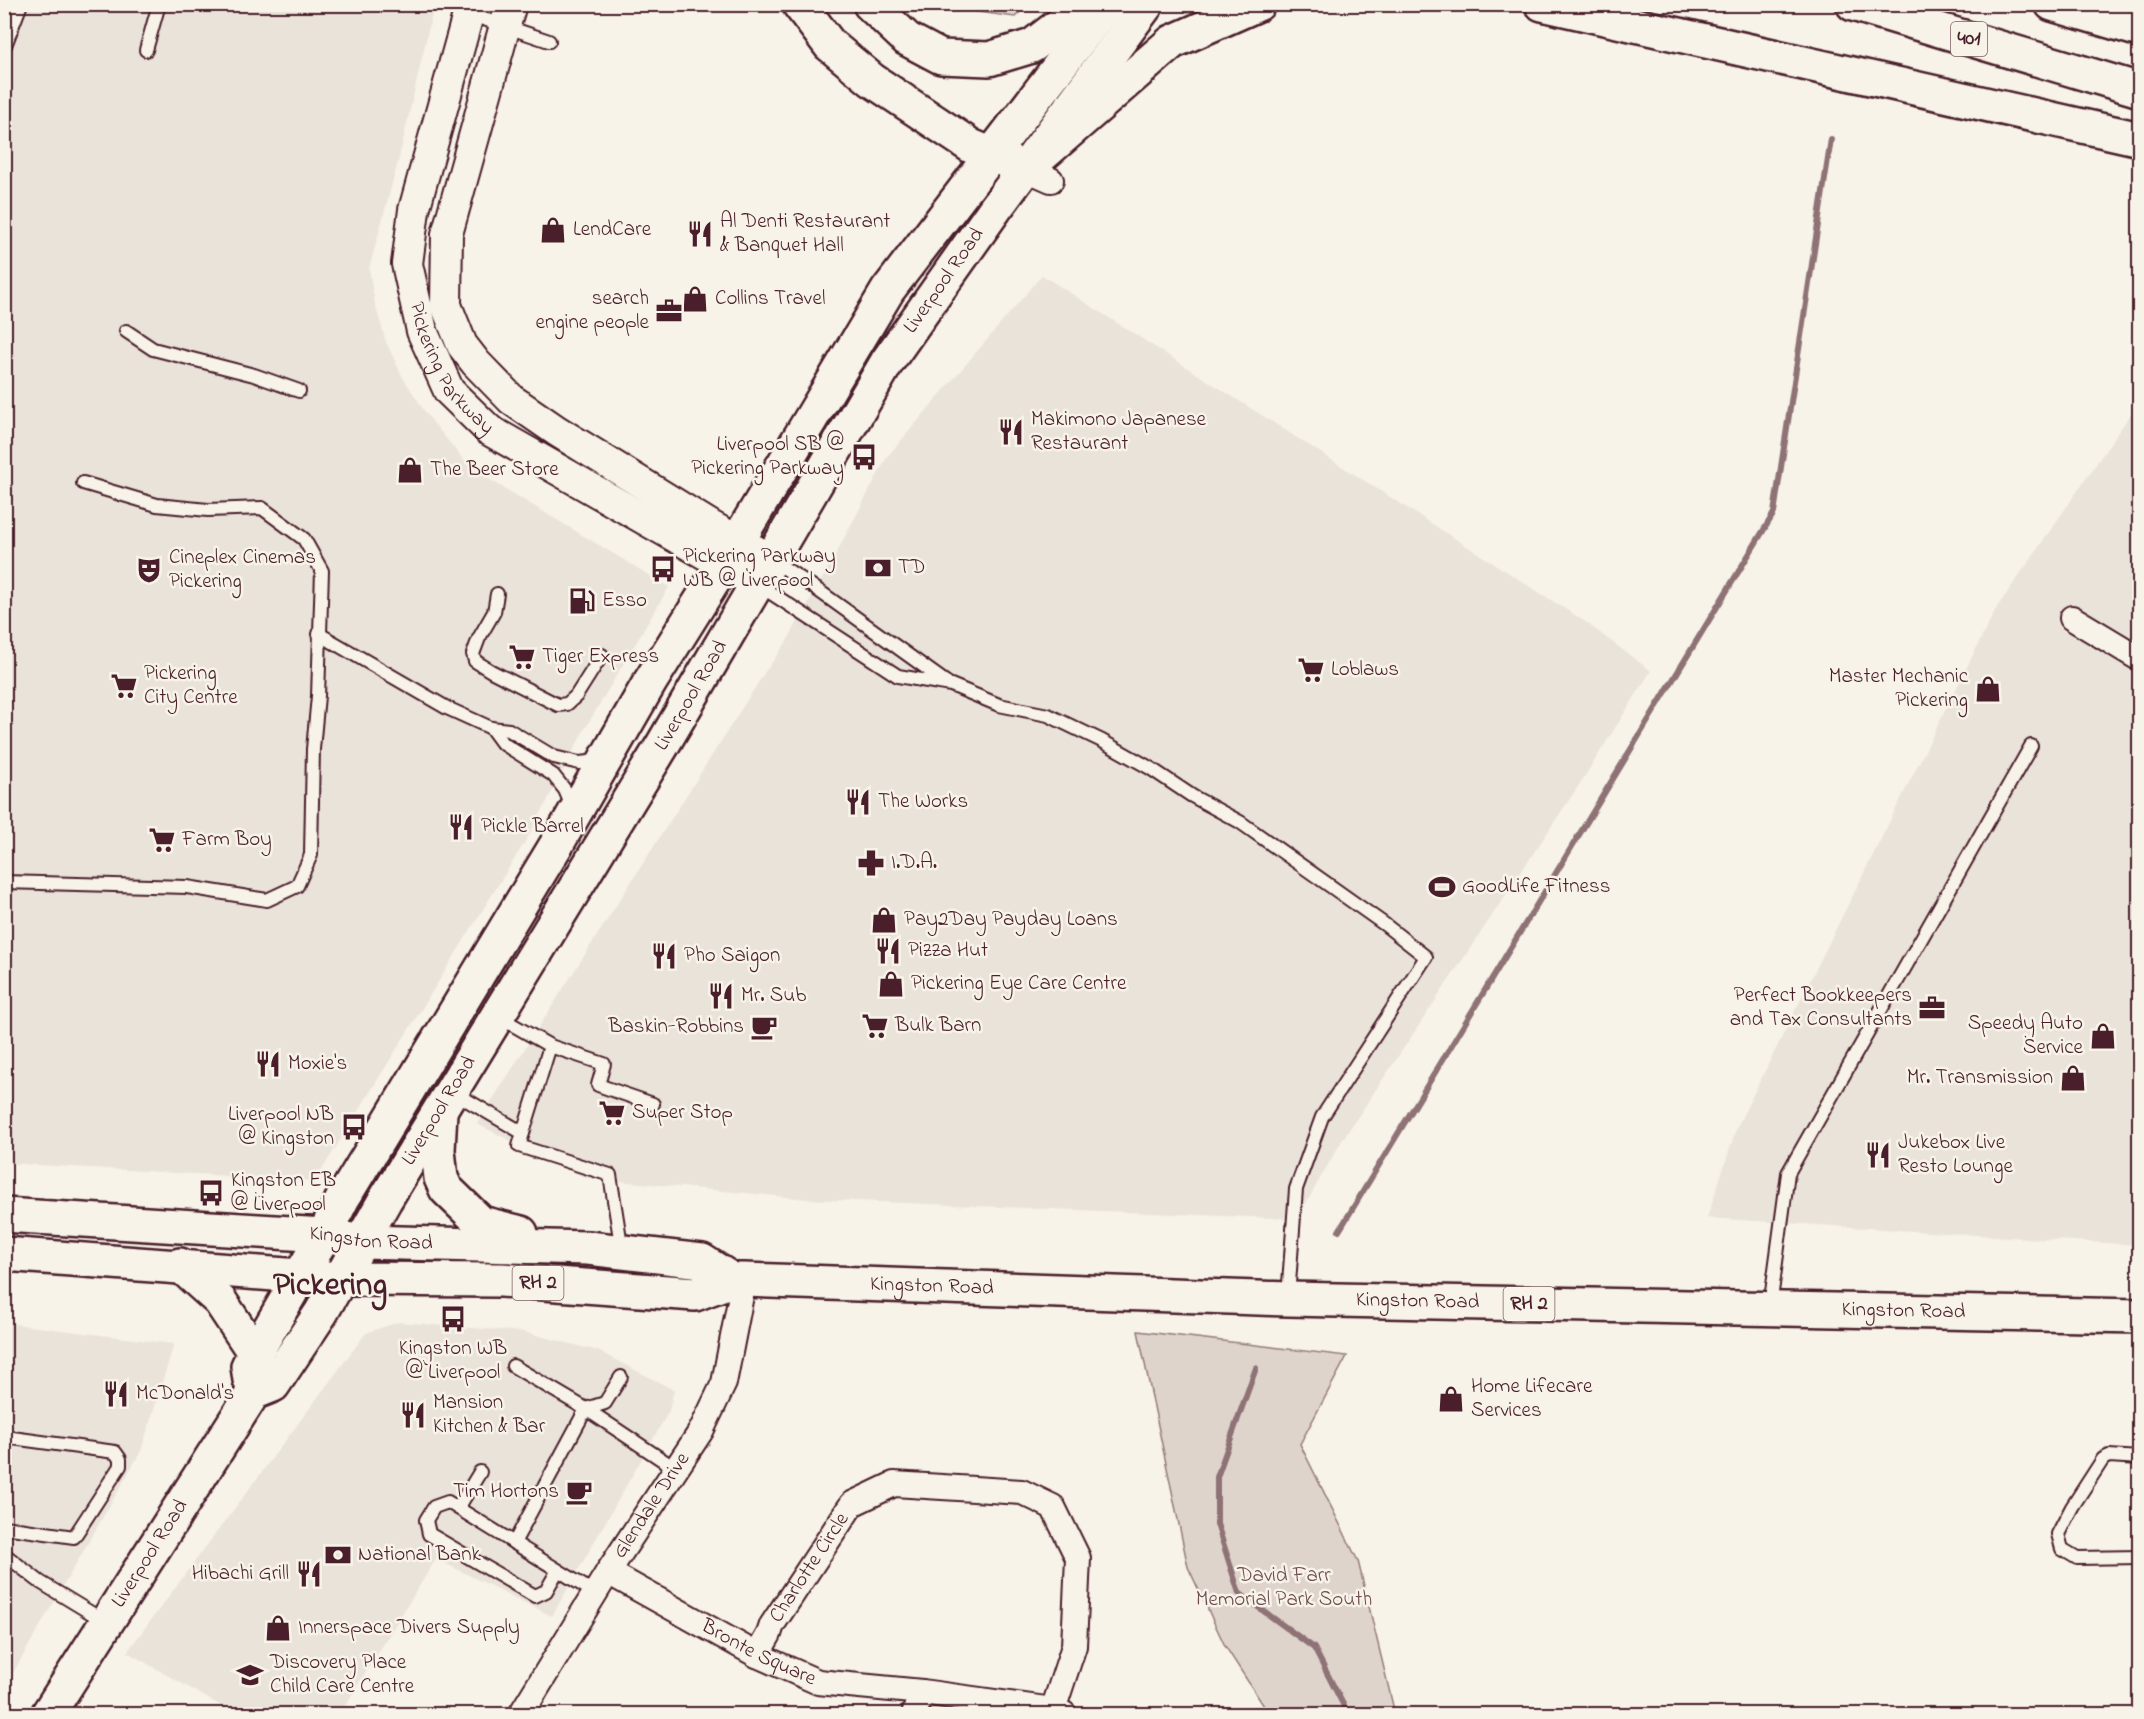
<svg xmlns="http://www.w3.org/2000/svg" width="2144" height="1719" viewBox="0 0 2144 1719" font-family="'Indie Flower',sans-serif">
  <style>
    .built { fill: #eae3da }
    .green { fill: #ded4cc; stroke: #947a7c; stroke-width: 1.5 }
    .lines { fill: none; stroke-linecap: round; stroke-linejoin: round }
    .stream { stroke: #8e7275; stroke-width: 6 }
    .service-casing { stroke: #4a1f2b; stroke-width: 16 }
    .minor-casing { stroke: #4a1f2b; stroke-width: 28 }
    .tertiary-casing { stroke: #4a1f2b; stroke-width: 34 }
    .secondary-casing { stroke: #4a1f2b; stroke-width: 38 }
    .primary-casing { stroke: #4a1f2b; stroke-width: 38 }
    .motorway-casing { stroke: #4a1f2b; stroke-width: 38 }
    .service { stroke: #f7f3e8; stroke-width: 12 }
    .minor { stroke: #f7f3e8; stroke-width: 24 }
    .tertiary { stroke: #f7f3e8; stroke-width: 30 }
    .secondary { stroke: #f7f3e8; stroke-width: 33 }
    .primary { stroke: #f7f3e8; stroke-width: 33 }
    .motorway { stroke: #f7f3e8; stroke-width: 33 }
    .labels { text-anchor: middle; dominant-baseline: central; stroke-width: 5; stroke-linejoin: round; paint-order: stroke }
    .shield { fill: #f7f3e8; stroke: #7e5f64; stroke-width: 1.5 }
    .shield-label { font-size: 20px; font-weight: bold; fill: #4a1f2b }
    .poi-label { font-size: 21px; fill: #4a1f2b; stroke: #f7f3e8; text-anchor: start }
    .street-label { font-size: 21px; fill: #4a1f2b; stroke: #f7f3e8 }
    .park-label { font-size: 21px; fill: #6f4c53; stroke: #f7f3e8 }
    .town-label { font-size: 33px; font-weight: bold; fill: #4a1f2b; stroke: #f7f3e8 }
  </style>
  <rect width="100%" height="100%" fill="#f7f3e8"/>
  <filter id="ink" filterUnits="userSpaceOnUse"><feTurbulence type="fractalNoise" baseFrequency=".0167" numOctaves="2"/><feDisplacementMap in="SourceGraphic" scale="12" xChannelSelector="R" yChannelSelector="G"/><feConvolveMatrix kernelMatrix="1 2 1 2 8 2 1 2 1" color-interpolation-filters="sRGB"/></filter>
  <g filter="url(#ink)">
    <!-- built -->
    <g class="built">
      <path d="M4 5H434L399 158 369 269 375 304 386 342 402 376 427 415 466 463 482 475 669 587 583 732 531 832 315 1181 5 1163Z"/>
      <path d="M1042 275 1584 621 1651 671 1583 779 1341 1142 1297 1219 807 1199 586 1178 477 1124 765 672 786 643 831 563 887 457Z"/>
      <path d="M2139 402V1245L1707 1218 1737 1127 1996 609Z"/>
      <path d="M398 1322 524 1332 598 1351 674 1390 669 1411 552 1616 436 1559 340 1714H235L127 1652 366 1333Z"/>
      <path d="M5 1323 174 1344 141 1451 5 1687Z"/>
    </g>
    <!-- green -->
    <g class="green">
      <path d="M933 5H1027L1015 17 934 6Z"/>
      <path d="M1138 1331 1347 1356 1300 1444 1358 1561 1395 1714H1269L1225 1646 1188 1567Z"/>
    </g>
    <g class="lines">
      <!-- stream -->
      <g class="stream">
        <path d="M1339 1231 1774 513 1831 139"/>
        <path d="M1256 1368 1217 1477V1524L1239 1593 1314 1648 1348 1714"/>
      </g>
      <!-- service casing -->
      <g class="service-casing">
        <g id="service">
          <path d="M469 14 549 41"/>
          <path d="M4 48 21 4"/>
          <path d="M146 50 159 4"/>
          <path d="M126 331 153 349 254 375 299 391"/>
          <path d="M772 560 812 586 947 683"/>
          <path d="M757 584 898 676 951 685 999 705 1048 715 1102 741 1150 768 1192 796 1240 822 1384 924 1426 957 1322 1117 1296 1189 1288 1297"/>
          <path d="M497 594 494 612 479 638 473 654 475 661 491 671 558 705 567 704 576 696 602 655"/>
          <path d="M319 634 447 708 491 728 509 730 554 757 579 763 600 761"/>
          <path d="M491 728 502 743 553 775 565 790 573 809"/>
          <path d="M4 882 187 887 267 900 297 886 311 855 313 749 318 696 322 571 304 539 262 508 208 510 157 505 83 483"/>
          <path d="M499 1017 550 1046"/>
          <path d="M453 1092 523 1133"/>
          <path d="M622 1251 610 1175 519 1146 550 1046 604 1064 598 1085 653 1104"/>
          <path d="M1770 1307 1788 1173 2031 746"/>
          <path d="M513 1366 586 1409 514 1543"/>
          <path d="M621 1377 605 1403 586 1409 676 1469"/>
          <path d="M4 1442 5 1437 115 1452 120 1459V1466L74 1537 4 1527"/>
          <path d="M2140 1458 2109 1456 2103 1459 2072 1507 2058 1534 2062 1549 2077 1558 2140 1557"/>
          <path d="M458 1508 480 1472"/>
          <path d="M4 1554 40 1582 106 1622"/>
          <path d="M558 1570 546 1591 535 1596 429 1534 426 1520 434 1507 448 1502 595 1593"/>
        </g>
      </g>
      <!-- minor casing -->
      <g class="minor-casing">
        <g id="minor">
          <path d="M1026 169 1051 180"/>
          <path d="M2072 618 2140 659"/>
          <path id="s1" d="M608 1572 757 1655 818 1682 922 1692 1053 1710 1064 1714"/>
          <path id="s2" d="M757 1655 769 1634 772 1625 852 1504 894 1484 1022 1492 1053 1507 1078 1558 1074 1646 1053 1710"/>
          <path id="s3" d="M521 1714 608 1572 701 1431 724 1383 744 1280"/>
          <path d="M914 1714 922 1692"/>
        </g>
      </g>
      <!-- tertiary casing -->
      <g class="tertiary-casing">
        <g id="tertiary">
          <path id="s4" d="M471 4 414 210 407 264 422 331 449 391 489 430 756 583"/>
          <path d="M511 4 447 234 446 305 462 345 476 363 512 400 557 431 711 526 772 560"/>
        </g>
      </g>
      <!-- secondary casing -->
      <g class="secondary-casing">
        <g id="secondary">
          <path d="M250 1380 248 1366 324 1235 343 1198 558 842 650 682 724 564 888 290 1107 4"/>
          <path id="s5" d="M48 1714 253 1393 273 1385 321 1313 385 1200 662 746 887 362 995 209 1147 4"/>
        </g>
      </g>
      <!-- primary casing -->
      <g class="primary-casing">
        <g id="primary">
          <path d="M440 1112 438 1150 441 1178 446 1189 481 1223 521 1233"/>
          <path id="s6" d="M4 1215 324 1235 362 1242 588 1248 702 1261 732 1280"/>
          <path id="s7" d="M4 1254 341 1279 501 1280 695 1294 732 1280H744L1288 1299 2140 1316"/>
          <path d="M180 1265 220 1301 256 1355"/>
        </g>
      </g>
      <!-- motorway casing -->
      <g class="motorway-casing">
        <g id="motorway">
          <path d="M799 4 830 45 872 80 971 146 1026 169 1172 42 1258 4"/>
          <path d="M870 4 907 39 941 57 989 59 1032 46 1087 4"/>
          <path d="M1542 4 2140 139"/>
          <path d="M1853 4 2140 90"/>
          <path d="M2052 4 2140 30"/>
        </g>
      </g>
      <!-- service -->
      <use href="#service" class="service"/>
      <!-- minor -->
      <use href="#minor" class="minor"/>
      <!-- tertiary -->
      <use href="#tertiary" class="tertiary"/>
      <!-- secondary -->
      <use href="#secondary" class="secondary"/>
      <!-- primary -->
      <use href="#primary" class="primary"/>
      <!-- motorway -->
      <use href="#motorway" class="motorway"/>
    </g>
  </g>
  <!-- icons -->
  <defs>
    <g id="shop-bare" transform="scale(2.07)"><path d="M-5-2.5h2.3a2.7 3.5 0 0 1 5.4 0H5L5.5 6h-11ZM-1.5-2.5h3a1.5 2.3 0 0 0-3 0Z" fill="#4a1f2b" stroke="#f7f3e8" stroke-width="2.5" paint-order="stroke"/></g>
    <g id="restaurant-bare" transform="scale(2.07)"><path d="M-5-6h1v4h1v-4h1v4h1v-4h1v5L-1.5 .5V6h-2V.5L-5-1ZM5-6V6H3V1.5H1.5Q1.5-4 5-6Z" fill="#4a1f2b" stroke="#f7f3e8" stroke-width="2.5" paint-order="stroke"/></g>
    <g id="office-bare" transform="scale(2.07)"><path d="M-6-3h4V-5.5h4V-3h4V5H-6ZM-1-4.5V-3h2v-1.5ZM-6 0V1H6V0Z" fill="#4a1f2b" stroke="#f7f3e8" stroke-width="2.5" paint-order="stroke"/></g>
    <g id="bus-bare" transform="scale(2.07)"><path d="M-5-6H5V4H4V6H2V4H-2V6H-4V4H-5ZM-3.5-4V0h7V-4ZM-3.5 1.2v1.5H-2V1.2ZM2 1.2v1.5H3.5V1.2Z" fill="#4a1f2b" stroke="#f7f3e8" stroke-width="2.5" paint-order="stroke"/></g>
    <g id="bank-bare" transform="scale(2.07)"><path d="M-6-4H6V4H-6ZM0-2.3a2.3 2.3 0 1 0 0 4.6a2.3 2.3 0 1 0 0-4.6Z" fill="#4a1f2b" stroke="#f7f3e8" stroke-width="2.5" paint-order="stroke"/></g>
    <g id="theatre-bare" transform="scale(2.07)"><path d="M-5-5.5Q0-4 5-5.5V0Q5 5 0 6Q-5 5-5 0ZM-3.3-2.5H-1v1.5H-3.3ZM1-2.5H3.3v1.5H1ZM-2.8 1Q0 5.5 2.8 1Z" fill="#4a1f2b" stroke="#f7f3e8" stroke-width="2.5" paint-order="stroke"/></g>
    <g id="fuel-bare" transform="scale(2.07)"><path d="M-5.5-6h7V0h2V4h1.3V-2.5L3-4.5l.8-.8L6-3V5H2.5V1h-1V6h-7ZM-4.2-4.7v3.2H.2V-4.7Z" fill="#4a1f2b" stroke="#f7f3e8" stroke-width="2.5" paint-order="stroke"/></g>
    <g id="supermarket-bare" transform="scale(2.07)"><path d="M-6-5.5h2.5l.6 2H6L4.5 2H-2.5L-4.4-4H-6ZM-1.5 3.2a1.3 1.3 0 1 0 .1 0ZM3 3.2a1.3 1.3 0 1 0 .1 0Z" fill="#4a1f2b" stroke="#f7f3e8" stroke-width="2.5" paint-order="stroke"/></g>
    <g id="pharmacy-bare" transform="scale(2.07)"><path d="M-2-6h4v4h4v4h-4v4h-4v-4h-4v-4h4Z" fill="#4a1f2b" stroke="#f7f3e8" stroke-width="2.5" paint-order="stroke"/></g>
    <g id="stadium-bare" transform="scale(2.07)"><path d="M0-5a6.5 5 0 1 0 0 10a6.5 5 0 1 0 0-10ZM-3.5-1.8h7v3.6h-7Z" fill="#4a1f2b" stroke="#f7f3e8" stroke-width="2.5" paint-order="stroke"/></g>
    <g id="cafe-bare" transform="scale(2.07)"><path d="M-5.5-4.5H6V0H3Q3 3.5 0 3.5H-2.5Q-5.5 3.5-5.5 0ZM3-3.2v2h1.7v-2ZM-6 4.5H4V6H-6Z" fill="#4a1f2b" stroke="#f7f3e8" stroke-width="2.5" paint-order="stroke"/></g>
    <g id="school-bare" transform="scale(2.07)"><path d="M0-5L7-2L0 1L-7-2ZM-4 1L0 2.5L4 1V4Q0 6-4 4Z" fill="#4a1f2b" stroke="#f7f3e8" stroke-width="2.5" paint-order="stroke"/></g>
  </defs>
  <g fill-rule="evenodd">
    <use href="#shop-bare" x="553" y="230"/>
    <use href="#restaurant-bare" x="700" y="234"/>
    <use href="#shop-bare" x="695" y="299"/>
    <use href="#office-bare" x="669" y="311"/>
    <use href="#restaurant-bare" x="1011" y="432"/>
    <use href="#bus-bare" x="864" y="457"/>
    <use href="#shop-bare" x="410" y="470"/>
    <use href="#bank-bare" x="878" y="568"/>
    <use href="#bus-bare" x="663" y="569"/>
    <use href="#theatre-bare" x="149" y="570"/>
    <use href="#fuel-bare" x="582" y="601"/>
    <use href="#supermarket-bare" x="522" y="657"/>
    <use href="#supermarket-bare" x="1311" y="670"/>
    <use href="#supermarket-bare" x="124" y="686"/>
    <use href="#shop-bare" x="1988" y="689"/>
    <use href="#restaurant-bare" x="858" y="802"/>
    <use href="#restaurant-bare" x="461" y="827"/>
    <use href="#supermarket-bare" x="162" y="840"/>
    <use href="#pharmacy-bare" x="871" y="863"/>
    <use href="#stadium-bare" x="1442" y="887"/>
    <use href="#shop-bare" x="884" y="920"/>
    <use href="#restaurant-bare" x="888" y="951"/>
    <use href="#restaurant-bare" x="664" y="956"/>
    <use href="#shop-bare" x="891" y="984"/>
    <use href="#restaurant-bare" x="721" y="996"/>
    <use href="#office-bare" x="1932" y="1008"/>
    <use href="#supermarket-bare" x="875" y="1026"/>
    <use href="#cafe-bare" x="764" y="1027"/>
    <use href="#shop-bare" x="2103" y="1036"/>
    <use href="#restaurant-bare" x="268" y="1064"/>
    <use href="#shop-bare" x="2073" y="1078"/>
    <use href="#supermarket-bare" x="612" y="1113"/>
    <use href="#bus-bare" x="354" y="1127"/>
    <use href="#restaurant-bare" x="1878" y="1155"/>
    <use href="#bus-bare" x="211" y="1193"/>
    <use href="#bus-bare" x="453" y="1319"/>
    <use href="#restaurant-bare" x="116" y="1394"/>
    <use href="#shop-bare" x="1451" y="1399"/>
    <use href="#restaurant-bare" x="413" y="1415"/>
    <use href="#cafe-bare" x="579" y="1492"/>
    <use href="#bank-bare" x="338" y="1555"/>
    <use href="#restaurant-bare" x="309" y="1574"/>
    <use href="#shop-bare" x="278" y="1628"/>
    <use href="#school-bare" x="250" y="1675"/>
  </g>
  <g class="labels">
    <!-- shield labels -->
    <g class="shield">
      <rect x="1951" y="22" width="36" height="34" rx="4.5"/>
      <rect x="512.5" y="1266" width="51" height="34" rx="4.5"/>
      <rect x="1503.5" y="1287" width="51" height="34" rx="4.5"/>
    </g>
    <g class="shield-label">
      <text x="1969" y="39">401</text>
      <text x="538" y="1283">RH 2</text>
      <text x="1529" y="1304">RH 2</text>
    </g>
    <!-- poi labels -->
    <g class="poi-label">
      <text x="720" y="222">Al Denti Restaurant<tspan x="720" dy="24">&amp; Banquet Hall</tspan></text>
      <text x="573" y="230">LendCare</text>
      <text x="649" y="299" text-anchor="end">search<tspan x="649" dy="24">engine people</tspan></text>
      <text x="715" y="299">Collins Travel</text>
      <text x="1031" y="420">Makimono Japanese<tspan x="1031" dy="24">Restaurant</tspan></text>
      <text x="844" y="445" text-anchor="end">Liverpool SB @<tspan x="844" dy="24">Pickering Parkway</tspan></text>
      <text x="430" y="470">The Beer Store</text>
      <text x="683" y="557">Pickering Parkway<tspan x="683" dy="24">WB @ Liverpool</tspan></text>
      <text x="169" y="558">Cineplex Cinemas<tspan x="169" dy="24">Pickering</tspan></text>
      <text x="898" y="568">TD</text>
      <text x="602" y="601">Esso</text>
      <text x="542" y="657">Tiger Express</text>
      <text x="1331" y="670">Loblaws</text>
      <text x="144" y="674">Pickering<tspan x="144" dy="24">City Centre</tspan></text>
      <text x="1968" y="677" text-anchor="end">Master Mechanic<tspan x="1968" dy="24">Pickering</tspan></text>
      <text x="878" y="802">The Works</text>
      <text x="481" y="827">Pickle Barrel</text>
      <text x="182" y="840">Farm Boy</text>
      <text x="891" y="863">I.D.A.</text>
      <text x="1462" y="887">GoodLife Fitness</text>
      <text x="904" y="920">Pay2Day Payday Loans</text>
      <text x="908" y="951">Pizza Hut</text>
      <text x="684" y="956">Pho Saigon</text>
      <text x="911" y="984">Pickering Eye Care Centre</text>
      <text x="741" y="996">Mr. Sub</text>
      <text x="1912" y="996" text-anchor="end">Perfect Bookkeepers<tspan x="1912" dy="24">and Tax Consultants</tspan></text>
      <text x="2083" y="1024" text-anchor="end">Speedy Auto<tspan x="2083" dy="24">Service</tspan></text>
      <text x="895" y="1026">Bulk Barn</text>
      <text x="744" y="1027" text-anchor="end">Baskin-Robbins</text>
      <text x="288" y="1064">Moxie's</text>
      <text x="2053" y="1078" text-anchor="end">Mr. Transmission</text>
      <text x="632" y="1113">Super Stop</text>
      <text x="334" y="1115" text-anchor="end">Liverpool NB<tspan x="334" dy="24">@ Kingston</tspan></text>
      <text x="1898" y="1143">Jukebox Live<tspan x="1898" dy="24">Resto Lounge</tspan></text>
      <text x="231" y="1181">Kingston EB<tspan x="231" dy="24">@ Liverpool</tspan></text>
      <text x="453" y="1349" text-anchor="middle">Kingston WB<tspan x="453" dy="24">@ Liverpool</tspan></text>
      <text x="1471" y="1387">Home Lifecare<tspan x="1471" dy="24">Services</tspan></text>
      <text x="136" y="1394">McDonald's</text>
      <text x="433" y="1403">Mansion<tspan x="433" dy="24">Kitchen &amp; Bar</tspan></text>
      <text x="559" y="1492" text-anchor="end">Tim Hortons</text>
      <text x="358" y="1555">National Bank</text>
      <text x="289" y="1574" text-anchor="end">Hibachi Grill</text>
      <text x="298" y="1628">Innerspace Divers Supply</text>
      <text x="270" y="1663">Discovery Place<tspan x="270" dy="24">Child Care Centre</tspan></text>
    </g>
    <!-- street labels -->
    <g class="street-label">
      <text stroke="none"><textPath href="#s5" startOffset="1695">Liverpool Road</textPath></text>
      <text stroke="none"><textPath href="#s4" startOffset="384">Pickering Parkway</textPath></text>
      <text stroke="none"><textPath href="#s5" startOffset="1209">Liverpool Road</textPath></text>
      <text stroke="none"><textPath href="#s5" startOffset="723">Liverpool Road</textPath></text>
      <text stroke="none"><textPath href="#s6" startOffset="368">Kingston Road</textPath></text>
      <text stroke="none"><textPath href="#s7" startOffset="932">Kingston Road</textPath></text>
      <text stroke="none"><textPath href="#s7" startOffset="1418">Kingston Road</textPath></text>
      <text stroke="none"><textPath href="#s7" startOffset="1904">Kingston Road</textPath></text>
      <text stroke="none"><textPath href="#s3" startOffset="246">Glendale Drive</textPath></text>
      <text stroke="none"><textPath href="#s5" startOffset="190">Liverpool Road</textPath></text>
      <text stroke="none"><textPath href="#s2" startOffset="102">Charlotte Circle</textPath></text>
      <text stroke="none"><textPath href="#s1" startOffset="171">Bronte Square</textPath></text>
    </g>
    <!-- park labels -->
    <g class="park-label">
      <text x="1284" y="1576">David Farr<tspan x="1284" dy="24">Memorial Park South</tspan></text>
    </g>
    <!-- town labels -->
    <g class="town-label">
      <text x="330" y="1286">Pickering</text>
    </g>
  </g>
  <!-- margin -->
  <rect width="2144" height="1719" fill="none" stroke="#f7f3e8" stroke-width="24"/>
  <rect x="12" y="12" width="2120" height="1695" fill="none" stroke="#4a1f2b" stroke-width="2" filter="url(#ink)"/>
</svg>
